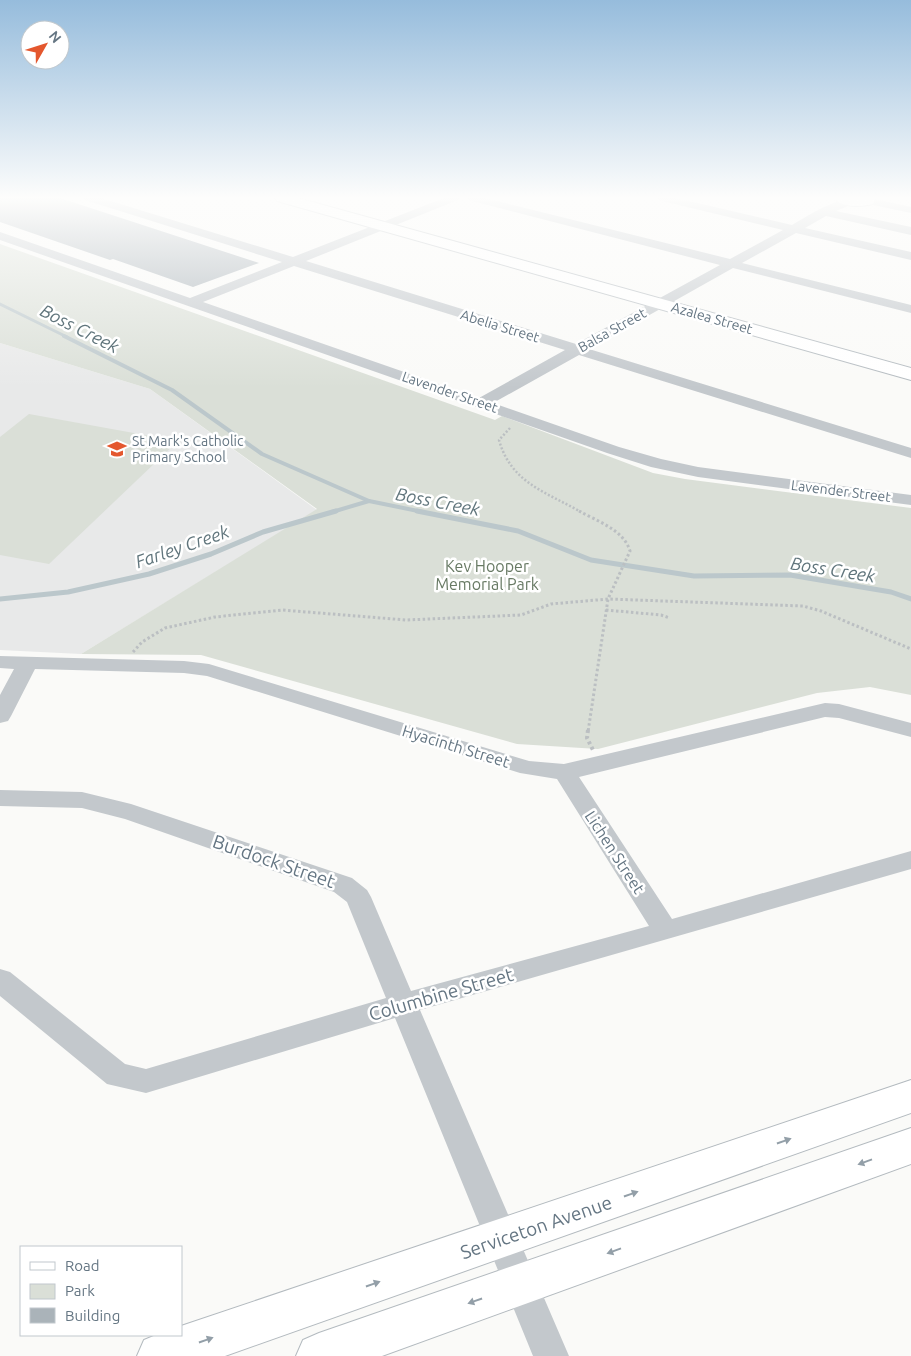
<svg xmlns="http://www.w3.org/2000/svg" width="911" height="1356" viewBox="0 0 911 1356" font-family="Ubuntu,sans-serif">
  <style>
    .built { fill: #e8e9e9 }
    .green { fill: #dadfd7 }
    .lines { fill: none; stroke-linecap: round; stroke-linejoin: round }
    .stream-far2 { stroke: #bbc7cb; stroke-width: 3 }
    .stream-far1 { stroke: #bbc7cb; stroke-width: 4 }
    .stream { stroke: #bbc7cb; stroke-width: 5 }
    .building { fill: #aab3b9 }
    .secondary-casing { stroke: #b3babf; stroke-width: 2 }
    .path-far2 { stroke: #bbbfc2; stroke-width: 2.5; stroke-dasharray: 2 2; stroke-linecap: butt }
    .path-far1 { stroke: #bbbfc2; stroke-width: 3; stroke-dasharray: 2.5 2.5; stroke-linecap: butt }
    .path { stroke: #bbbfc2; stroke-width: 4; stroke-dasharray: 3 3; stroke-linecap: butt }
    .street { fill: #c3c8cc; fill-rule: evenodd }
    .secondary { fill: #fff; fill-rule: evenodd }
    .oneway { fill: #939fa8 }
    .labels { text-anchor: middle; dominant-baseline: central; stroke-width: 5; stroke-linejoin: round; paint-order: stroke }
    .far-street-label { font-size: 14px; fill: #657683; stroke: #fff }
    .far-poi-label { font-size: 14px; fill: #657683; stroke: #fff; text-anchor: start }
    .park-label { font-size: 16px; fill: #687a64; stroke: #fff }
    .street-label { font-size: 16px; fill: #657683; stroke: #fff }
    .water-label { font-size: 18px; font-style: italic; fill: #60757c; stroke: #fff }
    .near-street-label { font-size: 19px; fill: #657683; stroke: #fff }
  </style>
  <rect width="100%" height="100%" fill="#fafaf8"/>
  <!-- built -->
  <path class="built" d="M0 343 150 389 317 510 81 654 0 650Z"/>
  <!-- green -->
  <g class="green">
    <path d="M0 244 495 420 502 416 653 473 685 479 911 508V695L870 687 817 693 598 749 517 744 201 655 81 654 317 509 150 389 0 343Z"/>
    <path d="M29 414 178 441 49 564 0 555V437Z"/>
  </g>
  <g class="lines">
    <!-- stream-far2 -->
    <path class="stream-far2" d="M0 304 67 337"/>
    <!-- stream-far1 -->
    <g class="stream-far1">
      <path d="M64 336 172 390 262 454 369 501 423 512"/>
      <path d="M332 512 369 501"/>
    </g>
    <!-- stream -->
    <g class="stream">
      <path d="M417 511 518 531 591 560 694 576 790 575 891 592 911 599"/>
      <path d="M0 599 68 592 149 574 211 554 263 532 336 511"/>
    </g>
  </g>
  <!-- building -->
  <path class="building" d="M0 198H60L259 263 193 287 113 259 110 260 0 222Z"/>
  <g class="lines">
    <!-- secondary casing -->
    <g class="secondary-casing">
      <g id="secondary">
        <path d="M275 198H298L911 368V380L277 201Z"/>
        <path d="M834 198H875L873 204C861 207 842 208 834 198Z"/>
        <path d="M911 1080V1113L225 1356H137L144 1340 156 1335H181V1326Z"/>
        <path d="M911 1128V1164L382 1356H296L303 1340 319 1333Z"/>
      </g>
    </g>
    <!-- path-far2 -->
    <path class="path-far2" d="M510 428 499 440C511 483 546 492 581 512"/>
    <!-- path-far1 -->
    <g class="path-far1">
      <path d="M579 511C597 521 624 530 630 551L608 599 588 732"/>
      <path d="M606 610 661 615 670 618"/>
      <path d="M133 652 142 642 165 628 215 617 282 610 406 620 521 615 551 604 608 599 803 606 821 611 911 649"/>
    </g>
    <!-- path -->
    <path class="path" d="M588 730 587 738 593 750"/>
    <!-- street -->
    <g class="street">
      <path d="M83 198H101L293 257 444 198H460L458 200 306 261 576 344 720 265 468 200 466 198H485L730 259 783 230 658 200 656 198H676L792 225C806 217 838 196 853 200L855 202 853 204 836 211 911 227V235L826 216 805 228 911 252V260L796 233 742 263 911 305V313L733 268 589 349 911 448V458L579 355 493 403 619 447 661 459 698 467 911 495V505L698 477 651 467 607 453 0 240V232L190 298 282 262 85 200ZM294 266 565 350 479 398 203 302Z"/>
      <path d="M870 198 911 207V213L864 203 862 201 864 199Z"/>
      <path d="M0 656 184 661 209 664 529 761 564 764 825 703 839 704 911 723V737L839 718 825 717 579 777 672 919 911 851V869L420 1010 569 1356H533L395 1018 146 1093 107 1084 0 996V969L10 972 125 1064 146 1069 386 998 347 902 334 892 125 819 82 808 0 806V790L82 792 131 804 352 878 367 890 371 897 411 991 649 926 557 779 520 773 207 676 184 673 35 669 11 716 8 721 0 723V695L14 669 0 668Z"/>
    </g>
    <!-- secondary -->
    <use href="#secondary" class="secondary"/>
  </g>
  <!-- one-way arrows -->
  <defs><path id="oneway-solid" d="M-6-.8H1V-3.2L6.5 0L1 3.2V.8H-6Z" transform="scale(1.25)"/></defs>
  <g class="oneway">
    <use href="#oneway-solid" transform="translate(784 1141) rotate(-19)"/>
    <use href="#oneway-solid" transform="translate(865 1162) rotate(160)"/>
    <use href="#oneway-solid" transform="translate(631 1194) rotate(-19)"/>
    <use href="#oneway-solid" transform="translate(614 1251) rotate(160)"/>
    <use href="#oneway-solid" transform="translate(373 1284) rotate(-19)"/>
    <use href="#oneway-solid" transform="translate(475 1301) rotate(161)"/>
    <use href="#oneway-solid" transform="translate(206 1340) rotate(-19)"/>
  </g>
  <!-- sky -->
  <linearGradient id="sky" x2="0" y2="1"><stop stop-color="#96bcdc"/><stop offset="0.51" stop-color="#fdfdfc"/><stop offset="1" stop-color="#fdfdfc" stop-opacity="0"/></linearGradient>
  <rect width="911" height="388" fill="url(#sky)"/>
  <!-- icons -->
  <defs>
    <g id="school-bare" transform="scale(1.5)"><path d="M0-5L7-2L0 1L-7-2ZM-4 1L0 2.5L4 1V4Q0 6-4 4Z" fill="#e4572e" stroke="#fff" stroke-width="2.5" paint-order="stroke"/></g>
  </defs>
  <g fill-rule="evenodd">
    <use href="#school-bare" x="117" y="449"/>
  </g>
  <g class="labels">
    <!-- far-street labels -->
    <g class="far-street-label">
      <text transform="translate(712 318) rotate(16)">Azalea Street</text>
      <text transform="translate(500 326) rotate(17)">Abelia Street</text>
      <text transform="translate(612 330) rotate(-29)">Balsa Street</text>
      <text transform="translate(450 392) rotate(19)">Lavender Street</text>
      <text transform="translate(841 491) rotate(7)">Lavender Street</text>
    </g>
    <!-- far-poi labels -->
    <g class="far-poi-label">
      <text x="132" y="441">St Mark's Catholic<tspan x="132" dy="16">Primary School</tspan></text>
    </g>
    <!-- park labels -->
    <g class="park-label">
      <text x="487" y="566">Kev Hooper<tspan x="487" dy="18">Memorial Park</tspan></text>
    </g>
    <!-- street labels -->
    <g class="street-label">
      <text transform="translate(456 746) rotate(17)">Hyacinth Street</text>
      <text transform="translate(615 852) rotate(57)">Lichen Street</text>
    </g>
    <!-- water labels -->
    <g class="water-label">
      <text transform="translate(80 328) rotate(27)">Boss Creek</text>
      <text transform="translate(438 501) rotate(11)">Boss Creek</text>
      <text transform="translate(182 546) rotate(-19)">Farley Creek</text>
      <text transform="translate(833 569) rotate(9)">Boss Creek</text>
    </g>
    <!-- near-street labels -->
    <g class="near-street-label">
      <text transform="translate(274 861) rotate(19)">Burdock Street</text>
      <text transform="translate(441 994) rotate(-16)">Columbine Street</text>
      <text transform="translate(536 1227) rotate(-19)">Serviceton Avenue</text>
    </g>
  </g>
  <!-- legend -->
  <rect x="20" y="1246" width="162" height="90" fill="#ffffff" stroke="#c1c8cd"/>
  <rect x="30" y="1262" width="25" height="8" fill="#ffffff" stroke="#c1c8cd"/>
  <text x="65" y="1271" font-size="15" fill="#657683">Road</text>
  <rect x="30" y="1284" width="25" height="15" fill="#dadfd7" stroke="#c1c8cd"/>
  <text x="65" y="1296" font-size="15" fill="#657683">Park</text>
  <rect x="30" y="1308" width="25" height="15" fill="#aab3b9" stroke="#c1c8cd"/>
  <text x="65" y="1321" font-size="15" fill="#657683">Building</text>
  <!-- north arrow -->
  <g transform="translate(45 45) rotate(51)"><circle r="24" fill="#ffffff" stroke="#c1c8cd"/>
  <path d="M0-4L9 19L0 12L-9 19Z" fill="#e4572e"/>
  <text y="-8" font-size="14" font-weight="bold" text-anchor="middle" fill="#657683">N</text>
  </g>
</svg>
